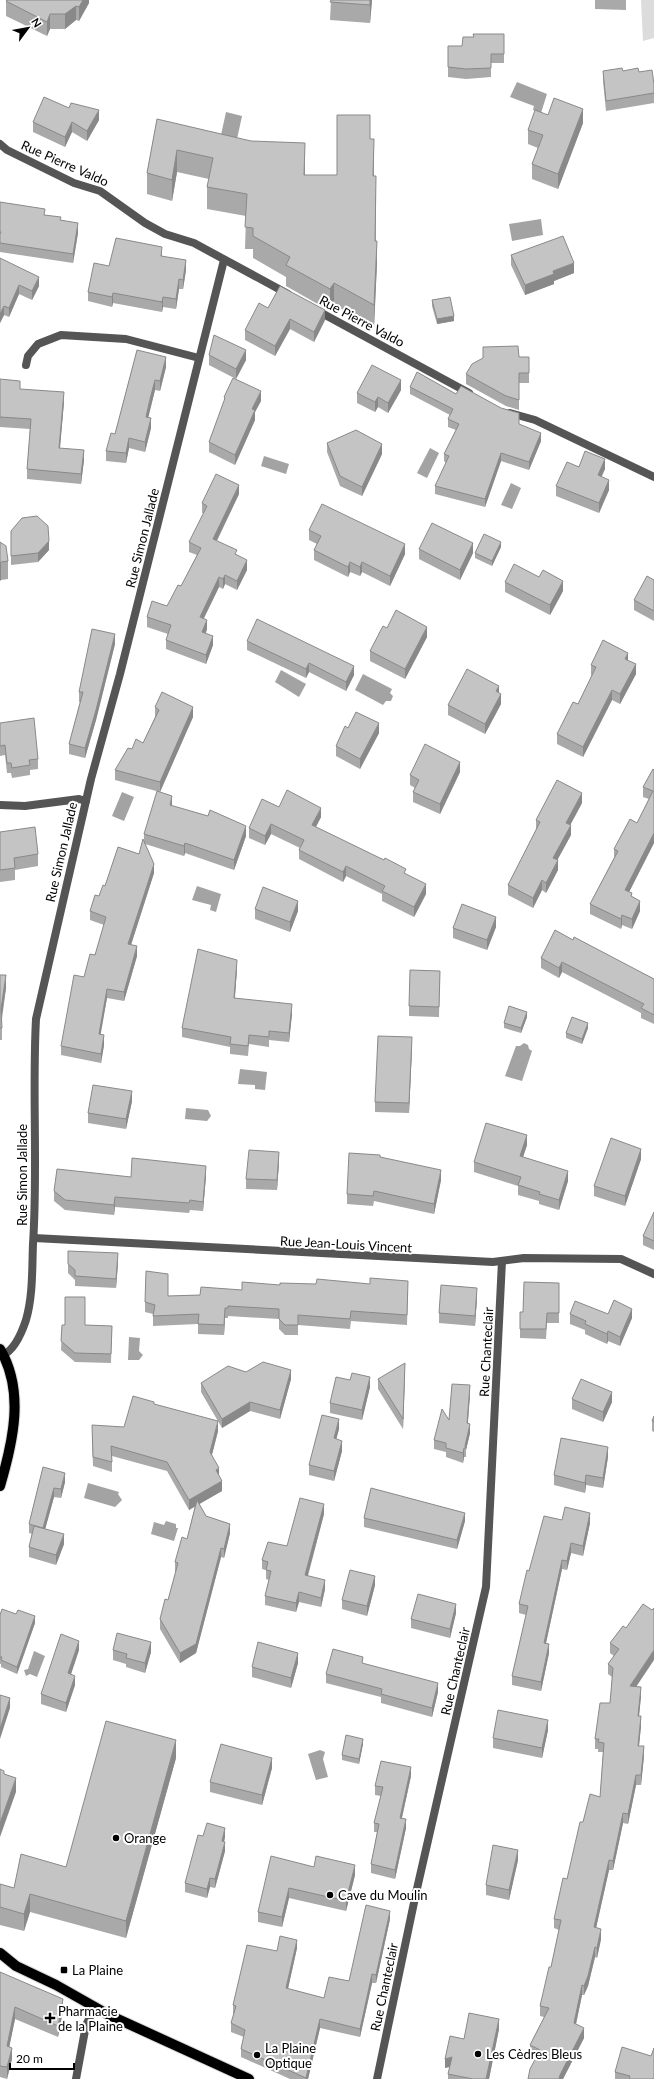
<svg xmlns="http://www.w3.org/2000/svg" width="654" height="2079" viewBox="0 0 654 2079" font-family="Lato,sans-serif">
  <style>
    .green { fill: #dcdcdc }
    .water { fill: #a3a3a3 }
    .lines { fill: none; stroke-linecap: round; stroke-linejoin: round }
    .primary-casing { stroke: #dbdbdb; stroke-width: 12 }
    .service { stroke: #555; stroke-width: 8 }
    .minor { stroke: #555; stroke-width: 8 }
    .primary { stroke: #000; stroke-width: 10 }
    .wall { fill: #a9a9a9 }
    .shaded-wall { fill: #898989 }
    .building { fill: #c4c4c4; stroke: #898989 }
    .poi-dot { fill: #000; stroke: #fff; stroke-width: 1.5 }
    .labels { text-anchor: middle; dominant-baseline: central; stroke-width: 4; stroke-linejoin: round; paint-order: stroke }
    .street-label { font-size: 13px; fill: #000; stroke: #fff }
    .poi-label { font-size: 13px; fill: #000; stroke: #fff; text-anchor: start }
  </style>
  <rect width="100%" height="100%" fill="#fff"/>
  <!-- green -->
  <path class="green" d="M641 0H654V38L643 41Z"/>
  <!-- water -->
  <g class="water">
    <path d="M517 82 547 94 541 113 533 110 534 106 510 97Z"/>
    <path d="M226 112 242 116 235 148 219 144Z"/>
    <path d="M541 219 543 235 512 241 509 224Z"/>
    <path d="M430 448 439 453 427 478 417 473Z"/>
    <path d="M264 456 289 464 286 474 261 466Z"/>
    <path d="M511 483 521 488 512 509 501 505Z"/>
    <path d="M281 670 306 684 299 697 275 682Z"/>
    <path d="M363 674 392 689 390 693 393 696 391 701H386L383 705 355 690Z"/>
    <path d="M122 792 134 797 124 821 112 816Z"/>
    <path d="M197 886 221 894 216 912 210 910 211 905 192 900Z"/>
    <path d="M524 1043 528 1045 529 1049 532 1051 522 1081 505 1076 516 1046H520Z"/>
    <path d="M240 1069 267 1072 265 1090 255 1089V1085L238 1084Z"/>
    <path d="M186 1108 208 1110 211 1116 207 1121 185 1119Z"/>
    <path d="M129 1337 140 1338 139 1351 143 1355 139 1360H128Z"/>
    <path d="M88 1483 119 1492 118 1494 122 1500 115 1507 84 1498Z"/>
    <path d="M166 1521 176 1524V1528H178L174 1541 151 1534 154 1522 164 1525Z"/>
    <path d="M34 1651 45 1656 37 1677 30 1674 26 1676 24 1670 28 1669Z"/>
    <path d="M320 1750 325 1752 323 1759 328 1777 316 1780 308 1754Z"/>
  </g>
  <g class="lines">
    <!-- primary casing -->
    <g class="primary-casing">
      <g id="primary">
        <path d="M0 1349C25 1391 13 1442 0 1486"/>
        <path d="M0 1953 16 1966 56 1985 109 2015 249 2079"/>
      </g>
    </g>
    <!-- service -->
    <path class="service" d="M0 805 25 806 79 799 86 801"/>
    <!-- minor -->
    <g class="minor">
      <path d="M0 144 7 150 74 183 100 191 145 223 165 234 194 243 288 294"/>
      <path d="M316 310 469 393"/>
      <path d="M26 365 28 356 38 344 61 335 126 339 199 358"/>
      <path d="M510 413 535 420 654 477"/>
      <path d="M34 1238 493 1262 524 1258 621 1259 654 1274"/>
      <path d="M3 1355C14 1350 22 1332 26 1320 33 1296 32 1269 33 1244 38 1169 32 1094 36 1019L91 779 120 674 224 260"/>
      <path d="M76 2079 86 2025 95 2007"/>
      <path d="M377 2079 416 1893 486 1587 502 1261"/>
    </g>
    <!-- primary -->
    <use href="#primary" class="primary"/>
  </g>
  <!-- wall -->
  <g class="wall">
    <path d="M89 0V3L79 21 76 20 65 29H50L47 36 6 16V1Z"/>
    <path d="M331 0H372L370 23 330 20Z"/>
    <path d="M595 0H626V10L595 9Z"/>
    <path d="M504 34V63H491V77L466 79 448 77V46H462L473 37Z"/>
    <path d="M603 71H623L639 72 654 84V103L606 111 603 81Z"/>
    <path d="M69 108 99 120 87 141 72 132 65 147 33 132V122Z"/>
    <path d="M548 115 583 123 558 189 532 179V164L538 148 528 144V130Z"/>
    <path d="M157 119 305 165V175H337L370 139 374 161V176L376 198V241L377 263 374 327 334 305 330 311 286 286V277L253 258V249H245L246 216 207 209V187L209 179 177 172 172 201 147 194V173Z"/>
    <path d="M0 202 45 215 61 220 78 233 73 263 0 252Z"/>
    <path d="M511 255 574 273 554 281V284L525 295 511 265Z"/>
    <path d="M162 256 186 270 183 289H179L176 309 163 307 162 312 113 303 112 307 88 301V292L109 266Z"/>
    <path d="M0 258 39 286 32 300 19 294 9 317 4 315 0 323Z"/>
    <path d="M432 300 454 321 437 324 432 306Z"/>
    <path d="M268 308 325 320 314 342 290 329 275 356 245 340V330Z"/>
    <path d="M137 350 166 367 160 391 155 390 148 417 151 428 145 452 129 448 126 463 106 461V451L115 434Z"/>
    <path d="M209 355 246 360 236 379 209 365Z"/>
    <path d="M519 357H529V383H519V410L506 406 466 384V374Z"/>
    <path d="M0 379 20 389 64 402 60 448 84 460 81 484 27 479V469L30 429 0 427Z"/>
    <path d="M410 387 456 394 519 424 541 441 529 470 501 461 485 507 435 494V486L446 463 444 461V454L456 430 448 427V419L450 415 410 394Z"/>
    <path d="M401 390 388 413 378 407 375 412 357 403V393Z"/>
    <path d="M224 397 261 401 255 412V420L235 465 209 452V442L224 403Z"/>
    <path d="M327 443 382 454 362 496 340 486 327 452Z"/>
    <path d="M605 469 601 476 609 490 599 513 556 496V486Z"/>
    <path d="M239 494 217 541 237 555 247 570 237 590 225 584 223 589 219 587 204 618 207 629 206 633 213 645 206 664 166 649V640L168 634 147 627V617L167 606 181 586 197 555 189 552V542L204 513H202V503Z"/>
    <path d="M309 530 405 554 390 586 362 572 360 576 350 572 348 577 314 560V550L317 544 309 540Z"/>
    <path d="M11 531 49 550 38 562 11 565Z"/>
    <path d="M0 542 8 561V579L1 580Z"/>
    <path d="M501 547 492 566 475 558V553Z"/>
    <path d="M419 549 473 553 460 580 419 559Z"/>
    <path d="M539 577 563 591 550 615 505 592V582Z"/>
    <path d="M654 580V621L634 610V600Z"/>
    <path d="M387 628 427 637 405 679 370 661V651Z"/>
    <path d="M247 641 354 675 346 691 309 672 306 678 247 650Z"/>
    <path d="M115 644 96 720 85 758 69 754V744L80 702H79V692Z"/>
    <path d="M628 661 636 674 620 704 612 700 583 757 557 744V734L578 704 592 675H591V665Z"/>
    <path d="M499 692 501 704 485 734 448 715V705Z"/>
    <path d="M155 707 193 717 160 792 115 780V770L132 749 143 743 155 717Z"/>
    <path d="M0 723 38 759V769L30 770V775L12 778 11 773H7L5 755 0 756Z"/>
    <path d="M348 728 379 733 360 769 336 756V746Z"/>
    <path d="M653 769 654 843 629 892 640 911 632 929 622 925 621 929 590 914V904L614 858V849L637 823 649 799 643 797V787Z"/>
    <path d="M460 772 440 814 413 802V792L415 788 410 785V775Z"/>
    <path d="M582 803 570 825 571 835 557 860 558 870 546 893 542 890 533 908 508 895V885L536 830V820Z"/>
    <path d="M172 806 246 836 234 870 185 853 184 856 145 844 154 873 131 945 137 956 124 1001 107 998 100 1034 104 1045 101 1063 61 1055V1046L84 977 95 955 104 925 90 920V911L105 886 139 854 144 842V834Z"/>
    <path d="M279 807 321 817 316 827 406 874 426 894 414 917 382 901V894L346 876 343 882 299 859V850L300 848 271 834 265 845 249 838V828Z"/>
    <path d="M0 832 38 854V866L15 870V880L0 882Z"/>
    <path d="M255 909 298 911 290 932 255 919Z"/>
    <path d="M496 927 487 950 453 938V928Z"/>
    <path d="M573 940 654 979V1024L641 1018V1013L562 972 559 978 541 968V958Z"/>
    <path d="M237 969 235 998 292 1014 289 1042 269 1040V1047L249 1044 248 1056 230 1054V1047L182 1037V1028Z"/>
    <path d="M440 971 439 1017 409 1016V1006Z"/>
    <path d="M0 975 6 988 2 1019V1040H0Z"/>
    <path d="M527 1017 521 1033 504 1028V1023Z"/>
    <path d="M588 1028 582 1044 566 1038V1033Z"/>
    <path d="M412 1047 409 1113 375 1112V1102Z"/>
    <path d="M132 1101 126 1129 88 1123V1113Z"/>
    <path d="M527 1145 523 1157 568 1181 559 1210 539 1204V1201L518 1195V1186L474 1172V1162Z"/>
    <path d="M380 1157 441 1180 434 1214 374 1201 373 1206 347 1204V1194Z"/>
    <path d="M641 1159 625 1206 594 1196V1186Z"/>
    <path d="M279 1162 277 1190 246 1189V1179Z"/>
    <path d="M206 1176 203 1211 190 1210 189 1213 115 1207 114 1215 65 1210 54 1201V1191L131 1177Z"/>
    <path d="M654 1212V1250L643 1245V1236Z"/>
    <path d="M68 1251 118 1263 116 1288 75 1286V1280L68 1273Z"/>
    <path d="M559 1283V1323H547L546 1339 520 1338V1312H523Z"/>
    <path d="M242 1290 408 1291 407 1325 351 1321 350 1329 298 1325V1335H285L279 1329V1319L228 1316V1318H225L224 1335 198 1334V1324L153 1326V1314L145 1312V1302L168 1296 200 1295Z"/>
    <path d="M477 1298 475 1326 439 1323V1313Z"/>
    <path d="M570 1314H608L632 1318 620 1346 608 1341 607 1344 585 1334V1330L570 1324Z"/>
    <path d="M62 1325 112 1326 111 1363 75 1362 61 1350Z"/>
    <path d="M246 1372 291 1379 280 1419 250 1411 222 1428 201 1392V1383Z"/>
    <path d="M405 1373 403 1429 378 1389V1379Z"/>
    <path d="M350 1380 370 1387 362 1420 330 1413V1403Z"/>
    <path d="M470 1394 468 1423 470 1433 466 1450V1457H464L463 1463 446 1457V1452L434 1449V1440L449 1420Z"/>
    <path d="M572 1399 612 1402 603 1422 572 1409Z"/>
    <path d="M154 1405 218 1431 212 1455 219 1476 222 1491 199 1504 206 1516 230 1533 224 1558 221 1557 196 1653 180 1663 160 1629V1619L168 1600 176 1572H175V1562L187 1539 195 1506 189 1510 167 1471 112 1456V1472L93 1466 92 1435 124 1427Z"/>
    <path d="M654 1416V1432L652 1431V1421Z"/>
    <path d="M339 1429 336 1439 342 1451 334 1481 309 1475V1465Z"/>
    <path d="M608 1457 603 1488 586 1485 585 1493 554 1485V1475Z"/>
    <path d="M43 1467 65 1482 61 1498 54 1497 45 1529 64 1544 56 1565 29 1557V1547L32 1534 29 1533V1524Z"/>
    <path d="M324 1514 308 1576 325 1589 321 1607 299 1602 296 1612 265 1605V1596L269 1580 266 1579V1570L262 1569V1560L287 1546Z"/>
    <path d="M364 1518 465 1521 457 1549 364 1527Z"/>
    <path d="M562 1520 590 1523 583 1556 571 1553 567 1570 562 1569 546 1643 549 1653 541 1691 512 1685V1676L526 1615 519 1613V1604L529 1571Z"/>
    <path d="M375 1585 367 1616 342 1609V1600Z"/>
    <path d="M456 1613 450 1638 411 1628V1619Z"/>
    <path d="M0 1615 35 1623 17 1674 1 1667V1664H0Z"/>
    <path d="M623 1626 636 1686 641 1696 639 1716 641 1726 639 1746 644 1756 641 1785H636L628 1824 623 1823 613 1870H609L596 1928 601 1939 597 1958 595 1957 588 1986 584 1995H582L576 2024 584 2038 563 2079H528L536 2058 530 2055V2045L544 2017 540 2016V2006L551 1967 559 1930 554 1928V1919L567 1879 583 1822 600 1797 603 1752H598V1749H595V1739L610 1703 612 1677 608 1674V1664L614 1656 610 1653V1643Z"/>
    <path d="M79 1650 71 1674 75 1685 66 1712 41 1704V1694Z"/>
    <path d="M113 1650 151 1652 145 1673 126 1667V1664L113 1660Z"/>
    <path d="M298 1663 291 1688 252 1677V1667Z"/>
    <path d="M326 1674 438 1692 432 1717 381 1703V1697L326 1683Z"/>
    <path d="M548 1730 542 1758 493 1748V1738Z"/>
    <path d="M363 1744 359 1764 342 1760V1755Z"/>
    <path d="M176 1758 126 1938 30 1912 24 1931 0 1925V1884L14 1888 66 1867Z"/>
    <path d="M272 1768 262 1805 210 1792V1782Z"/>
    <path d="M411 1776 402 1818 406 1828 395 1879 371 1873V1864L377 1832H374V1823L381 1796 375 1795V1786Z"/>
    <path d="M203 1836 225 1837 224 1842 225 1851 215 1888 210 1887 207 1898 185 1892V1883Z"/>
    <path d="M518 1860 509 1900 486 1895V1885Z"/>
    <path d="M314 1867 355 1875 346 1911 289 1898 282 1927 258 1922V1912Z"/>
    <path d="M390 1919 376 1983H372L360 2037 320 2028 308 2079H290L241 2057V2049L244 2037 231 2032V2023L234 2014H233V2005L277 1951 297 1948 288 1989 324 1998 349 1981Z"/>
    <path d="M0 1972 63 2011 58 2037 15 2019 9 2047 12 2059 7 2079 0 2077Z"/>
    <path d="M499 2029 489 2079H448V2074L450 2067 445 2068 464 2039Z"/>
    <path d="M651 2056 654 2079H615V2072Z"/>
  </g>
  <!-- shaded-wall -->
  <g class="shaded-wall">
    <path d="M83 0H89V3L79 21V7Z"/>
    <path d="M370 0H372L370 23Z"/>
    <path d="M76 6V20L65 29V14Z"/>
    <path d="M50 14V29L47 36V22Z"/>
    <path d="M583 109V123L558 189V174Z"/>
    <path d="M99 110V120L87 141V131Z"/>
    <path d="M72 122V132L65 147V137Z"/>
    <path d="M374 139V161L373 197V176Z"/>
    <path d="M305 143V165L304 197V175Z"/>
    <path d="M177 150V172L172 201V180Z"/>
    <path d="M78 223V233L73 263V254Z"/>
    <path d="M377 241V263L374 327V305Z"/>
    <path d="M162 247V257L161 256Z"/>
    <path d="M186 260V270L183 289V280Z"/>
    <path d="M574 263V273L554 281V284L525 295V285L553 271Z"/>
    <path d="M39 277V286L32 300V291Z"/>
    <path d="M179 279V289L176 309V299Z"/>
    <path d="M334 283V305L330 311V289Z"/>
    <path d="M19 285V294L9 317V308Z"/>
    <path d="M113 293V303L112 307V297Z"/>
    <path d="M163 297V307L162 312V302Z"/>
    <path d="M4 306V315L0 323V314Z"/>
    <path d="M325 310V320L314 342V332Z"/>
    <path d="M454 316V321L437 324V319Z"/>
    <path d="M290 319V329L275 356V346Z"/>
    <path d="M246 350V360L236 379V369Z"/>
    <path d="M166 357V367L160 391V381Z"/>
    <path d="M155 380V390L146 427V417Z"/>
    <path d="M401 380V390L388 413V403Z"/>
    <path d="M261 391V401L255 412V420L235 465V455L252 409Z"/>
    <path d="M64 392V402L59 458V448Z"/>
    <path d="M378 397V407L375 412V402Z"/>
    <path d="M151 418V428L145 452V442Z"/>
    <path d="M541 433V441L529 470V462Z"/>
    <path d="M129 438V448L126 463V453Z"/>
    <path d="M382 444V454L362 496V487Z"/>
    <path d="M84 450V460L81 484V474Z"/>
    <path d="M501 453V461L485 507V499Z"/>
    <path d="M605 459V469L598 485V475Z"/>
    <path d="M609 480V490L599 513V503Z"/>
    <path d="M239 485V494L213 548V539Z"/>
    <path d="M49 541V550L38 562V553Z"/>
    <path d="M501 542V547L492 566V561Z"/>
    <path d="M473 543V553L460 580V570Z"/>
    <path d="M405 544V554L390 586V576Z"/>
    <path d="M247 560V570L237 590V581Z"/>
    <path d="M1 562V580L0 581V564Z"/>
    <path d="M350 562V572L348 577V567Z"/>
    <path d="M362 562V572L360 576V567Z"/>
    <path d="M225 575V584L223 589V579Z"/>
    <path d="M219 577V587L200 626V617Z"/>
    <path d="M563 581V591L550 615V605Z"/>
    <path d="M207 620V629L202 641V632Z"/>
    <path d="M427 627V637L405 679V669Z"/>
    <path d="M115 634V644L96 720 85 758V748Z"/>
    <path d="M213 636V645L206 664V655Z"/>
    <path d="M628 653V663L625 659Z"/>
    <path d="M309 663V672L306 678V669Z"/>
    <path d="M636 664V674L620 704V694Z"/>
    <path d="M354 666V675L346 691V682Z"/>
    <path d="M499 686V696L496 691Z"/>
    <path d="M612 690V700L583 757V747Z"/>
    <path d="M501 694V704L485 734V724Z"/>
    <path d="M193 707V717L160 792V782Z"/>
    <path d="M379 723V733L360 769V759Z"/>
    <path d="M460 762V772L440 814V804Z"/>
    <path d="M582 793V803L566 833V823Z"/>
    <path d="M172 796V806L170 805Z"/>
    <path d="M321 808V817L312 834V825Z"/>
    <path d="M271 824V834L265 845V836Z"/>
    <path d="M571 825V835L553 868V858Z"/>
    <path d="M246 826V836L234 870V860Z"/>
    <path d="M654 833V843L625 900V890Z"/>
    <path d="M185 843V853L184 856V846Z"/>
    <path d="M558 860V870L546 893V883Z"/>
    <path d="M154 864V873L128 954V944Z"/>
    <path d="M346 866V876L343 882V872Z"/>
    <path d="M542 880V890L533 908V898Z"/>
    <path d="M426 884V894L414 917V907Z"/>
    <path d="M298 901V911L290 932V922Z"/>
    <path d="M640 901V911L632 929V919Z"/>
    <path d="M622 915V925L621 929V919Z"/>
    <path d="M496 917V927L487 950V940Z"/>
    <path d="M137 946V956L124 1001V992Z"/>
    <path d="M237 960V969L234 1007V998Z"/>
    <path d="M562 962V972L559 978V968Z"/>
    <path d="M6 975V988L1 1021V1009Z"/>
    <path d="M107 989V998L99 1044V1034Z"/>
    <path d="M292 1004V1014L289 1042V1033Z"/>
    <path d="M527 1012V1017L521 1033V1028Z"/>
    <path d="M588 1023V1028L582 1044V1039Z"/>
    <path d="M104 1035V1045L101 1063V1054Z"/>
    <path d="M412 1037V1047L409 1113V1103Z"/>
    <path d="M132 1091V1101L126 1129V1119Z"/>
    <path d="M527 1135V1145L520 1166V1156Z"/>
    <path d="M641 1149V1159L625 1206V1196Z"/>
    <path d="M279 1152V1162L277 1190V1180Z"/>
    <path d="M206 1166V1176L203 1211V1202Z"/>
    <path d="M441 1170V1180L434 1214V1204Z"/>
    <path d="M568 1171V1181L559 1210V1200Z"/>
    <path d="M115 1197V1207L114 1215V1205Z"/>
    <path d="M118 1253V1263L116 1288V1279Z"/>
    <path d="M477 1288V1298L475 1326V1316Z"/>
    <path d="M225 1308V1318L224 1335V1325Z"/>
    <path d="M632 1309V1318L620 1346V1337Z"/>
    <path d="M608 1331V1341L607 1344V1334Z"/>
    <path d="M405 1363V1373L403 1429V1419Z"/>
    <path d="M291 1370V1379L280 1419V1410Z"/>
    <path d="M370 1377V1387L362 1420V1410Z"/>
    <path d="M470 1385V1394L467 1432V1423Z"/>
    <path d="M612 1392V1402L603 1422V1412Z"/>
    <path d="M250 1402V1411L222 1428V1419Z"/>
    <path d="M339 1419V1429L334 1448V1438Z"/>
    <path d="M218 1421V1431L210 1462V1452Z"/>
    <path d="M470 1424V1433L466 1450V1448L465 1446Z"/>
    <path d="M342 1441V1451L334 1481V1471Z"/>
    <path d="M608 1447V1457L603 1488V1478Z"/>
    <path d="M464 1448V1457L463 1463V1453Z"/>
    <path d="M219 1468V1478L216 1470Z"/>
    <path d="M65 1473V1482L61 1498V1489Z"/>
    <path d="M586 1475V1485L585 1493V1483Z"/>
    <path d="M222 1481V1491L189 1510V1500Z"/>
    <path d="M54 1488V1497L43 1537V1528Z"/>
    <path d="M324 1504V1514L305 1585V1575Z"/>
    <path d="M465 1513V1521L457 1549V1540Z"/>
    <path d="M590 1513V1523L583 1556V1546Z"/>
    <path d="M230 1524V1533L224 1558V1549Z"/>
    <path d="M64 1534V1544L56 1565V1555Z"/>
    <path d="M571 1543V1553L567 1570V1561Z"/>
    <path d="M221 1548V1557L196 1653 180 1663V1653Z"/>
    <path d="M562 1560V1569L544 1652V1643Z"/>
    <path d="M375 1576V1585L367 1616V1606Z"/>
    <path d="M325 1580V1589L321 1607V1598Z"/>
    <path d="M299 1592V1602L296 1612V1603Z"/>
    <path d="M456 1604V1613L450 1638V1629Z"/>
    <path d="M35 1616V1623L17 1674V1667Z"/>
    <path d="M79 1641V1650L68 1683V1673Z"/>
    <path d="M151 1642V1652L145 1673V1663Z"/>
    <path d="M549 1644V1653L541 1691V1682Z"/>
    <path d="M654 1650V1660L630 1696V1686Z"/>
    <path d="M298 1653V1663L291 1688V1678Z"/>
    <path d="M75 1676V1685L66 1712V1703Z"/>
    <path d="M438 1683V1692L432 1717V1708Z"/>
    <path d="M641 1687V1696L638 1726V1716Z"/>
    <path d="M10 1698V1708L0 1739V1729Z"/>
    <path d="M641 1716V1726L638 1755V1746Z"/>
    <path d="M548 1720V1730L542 1758V1748Z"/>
    <path d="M363 1739V1744L359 1764V1759Z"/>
    <path d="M176 1740V1758L126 1938V1921Z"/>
    <path d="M644 1746V1756L641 1785V1775Z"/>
    <path d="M272 1758V1768L262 1805V1795Z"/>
    <path d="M411 1767V1776L400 1826V1818Z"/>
    <path d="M636 1775V1785L628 1824V1814Z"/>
    <path d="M16 1778V1792L0 1837V1823Z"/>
    <path d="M623 1813V1823L613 1870V1861Z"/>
    <path d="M406 1819V1828L395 1879V1870Z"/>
    <path d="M225 1828V1837L222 1850V1841Z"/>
    <path d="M225 1842V1851L215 1888V1879Z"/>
    <path d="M518 1850V1860L509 1900V1890Z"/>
    <path d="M609 1860V1870L594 1937V1927Z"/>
    <path d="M355 1865V1875L346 1911V1901Z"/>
    <path d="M210 1878V1887L207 1898V1889Z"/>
    <path d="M289 1888V1898L282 1927V1917Z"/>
    <path d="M30 1894V1912L24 1931V1914Z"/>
    <path d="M390 1911V1919L376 1983V1975Z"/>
    <path d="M601 1929V1939L597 1958V1948Z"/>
    <path d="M297 1940V1948L286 1997V1988Z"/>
    <path d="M595 1947V1957L588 1986 584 1995V1986Z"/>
    <path d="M372 1974V1983L360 2037V2029Z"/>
    <path d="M582 1985V1995L574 2033V2023Z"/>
    <path d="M63 1999V2011L58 2037V2026Z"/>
    <path d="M15 2007V2019L7 2058V2046Z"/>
    <path d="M320 2019V2028L308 2079H306Z"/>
    <path d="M499 2019V2029L489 2079H486Z"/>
    <path d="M584 2028V2038L563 2079H559L560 2075Z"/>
    <path d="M12 2048V2059L7 2079V2067Z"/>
    <path d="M452 2057V2066L445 2068V2059Z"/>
  </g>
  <!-- building -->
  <g class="building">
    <path d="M7 0H83L79 7 76 6 65 14H50L47 22 6 1Z"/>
    <path d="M331 0H370V5L330 2Z"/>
    <path d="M473 34H504V54H491V68L466 69 448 67V46H462L463 37H474Z"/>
    <path d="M622 68 623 71 638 68 639 72 652 70 654 84V93L606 101 603 71Z"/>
    <path d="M44 97 69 108 71 103 99 110 87 131 72 122 65 137 33 122Z"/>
    <path d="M554 98 583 109 558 174 532 164 543 135 528 130 535 110 548 115Z"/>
    <path d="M337 115H370V139H374L373 176H376L375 241H377L374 305 334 283 330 289 286 265 290 257 253 236V228L245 227 247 194 207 187 213 158 177 150 172 180 147 173 157 119 251 141 305 143 304 175H337Z"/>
    <path d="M0 202 45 209 44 215 61 217 60 220 78 223 73 254 0 243V234L1 232H0Z"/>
    <path d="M563 236 574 263 553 271 554 274 525 285 511 255Z"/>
    <path d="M116 238 162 247 161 256 186 260 183 280 179 279 176 299 163 297 162 302 113 293 112 297 88 292 94 263 109 266Z"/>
    <path d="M0 258 39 277 32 291 19 285 9 308 4 306 0 314Z"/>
    <path d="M280 286 325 310 314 332 290 319 275 346 245 330 259 303 268 308Z"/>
    <path d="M450 297 454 316 437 319 432 300Z"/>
    <path d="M214 335 246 350 236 369 209 355Z"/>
    <path d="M518 346 519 357H529V373H519V400L506 396 466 374 472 364 483 358V347Z"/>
    <path d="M137 350 166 357 160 381 155 380 150 399 146 417 151 418 145 442 129 438 126 453 106 451 111 433 115 434Z"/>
    <path d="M372 365 401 380 388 403 378 397 375 402 357 393Z"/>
    <path d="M417 372 456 394 461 386 501 408 519 413V424L541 433 529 462 501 453 485 499 435 486 449 456 444 454 459 424 448 419 453 409 410 387Z"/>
    <path d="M233 378 261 391 252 409 255 410 235 455 209 442 225 398 224 397Z"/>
    <path d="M0 379 20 381V389L64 392 59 448 84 450 81 474 27 469 31 419 0 417Z"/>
    <path d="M356 430 382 444 362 487 340 476 327 443Z"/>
    <path d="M585 451 605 459 598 475 609 480 599 503 556 486 567 462 579 467Z"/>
    <path d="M216 474 239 485 213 539 237 550 235 554 247 560 237 581 225 575 223 579 219 577 200 617 207 620 202 632 213 636 206 655 166 640 171 625 147 617 152 601 167 606 178 585 181 586 201 548 189 542 207 506 202 503Z"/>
    <path d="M322 504 405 544 390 576 362 562 360 567 350 562 348 567 314 550 321 536 309 530Z"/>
    <path d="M37 516 48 526 49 541 38 553 11 556V531L22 518Z"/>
    <path d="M432 523 473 543 460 570 419 549Z"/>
    <path d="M484 534 501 542 492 561 475 553Z"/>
    <path d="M0 542 6 546 8 561 1 562 0 564Z"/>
    <path d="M514 564 539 577 543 570 563 581 550 605 505 582Z"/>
    <path d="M647 576 654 580V611L634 600Z"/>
    <path d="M396 610 427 627 405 669 370 651 383 626 387 628Z"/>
    <path d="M257 619 354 666 346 682 309 663 306 669 247 641Z"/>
    <path d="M92 629 115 634 96 710 85 748 69 744 83 692H79Z"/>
    <path d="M603 640 628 653 625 659 636 664 620 694 612 690 583 747 557 734 573 702 578 704 596 667 591 665Z"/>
    <path d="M467 669 499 686 496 691 501 694 485 724 448 705Z"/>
    <path d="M162 692 193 707 160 782 115 770 128 748 132 749 136 739 143 743 159 710 155 707Z"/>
    <path d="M356 712 379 723 360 759 336 746 345 726 348 728Z"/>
    <path d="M34 718 38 759 29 760 30 765 12 768 11 763H7L5 745 0 746V723Z"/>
    <path d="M425 744 460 762 440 804 413 792 419 780 410 775Z"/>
    <path d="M653 769 654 770V833L625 890 632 893 631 896 640 901 632 919 622 915 621 919 590 904 618 851 614 849 630 819 637 823 653 791 643 787Z"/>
    <path d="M557 780 582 793 566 823 571 825 553 858 558 860 546 883 542 880 533 898 508 885 540 822 536 820Z"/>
    <path d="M287 790 321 808 312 825 384 860 385 858 406 869 404 873 426 884 414 907 382 891 385 886 346 866 343 872 299 850 304 840 271 824 265 836 249 828 262 799 279 807Z"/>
    <path d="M157 791 172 796 170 805 208 816 210 810 246 826 234 860 185 843 184 846 144 834Z"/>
    <path d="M35 827 38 854 14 858 15 868 0 870V832Z"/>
    <path d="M143 839 154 864 128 944 137 946 124 992 107 989 99 1034 104 1035 101 1054 61 1046 74 975 84 977 90 954 95 955 106 917 90 911 95 895 99 896 103 885 105 886 118 847 139 854Z"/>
    <path d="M263 887 298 901 290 922 255 909Z"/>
    <path d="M462 904 496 917 487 940 453 928Z"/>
    <path d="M555 930 573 940 574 937 654 979V1015L641 1008 644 1004 562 962 559 968 541 958Z"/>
    <path d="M198 949 237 960 234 998 292 1004 289 1033 269 1031V1037L249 1035 248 1046 230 1044 231 1037 182 1028Z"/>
    <path d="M410 970 440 971 439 1007 409 1006Z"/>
    <path d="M0 975H6L1 1009 2 1028H0Z"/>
    <path d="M509 1006 527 1012 521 1028 504 1023Z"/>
    <path d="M572 1017 588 1023 582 1039 566 1033Z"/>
    <path d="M378 1036 412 1037 409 1103 375 1102Z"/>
    <path d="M93 1085 132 1091 126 1119 88 1113Z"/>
    <path d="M486 1123 527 1135 520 1156 568 1171 559 1200 539 1194 540 1192 518 1185 521 1177 474 1162Z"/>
    <path d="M611 1138 641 1149 625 1196 594 1186Z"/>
    <path d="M249 1150 279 1152 277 1180 246 1179Z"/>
    <path d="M349 1153 380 1155V1157L441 1170 434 1204 374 1191 373 1196 347 1194Z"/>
    <path d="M132 1158 206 1166 203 1202 190 1200 189 1203 115 1197 114 1205 65 1200 54 1191 57 1169 131 1177Z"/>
    <path d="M654 1212V1241L643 1236Z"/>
    <path d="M68 1251 118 1253 116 1279 75 1276V1270L68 1264Z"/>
    <path d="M146 1271 168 1274V1296L200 1295 201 1287 242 1290V1282L280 1285V1283L316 1284 317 1279 370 1284V1278L408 1281 407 1315 351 1311 350 1319 298 1315V1325H285L279 1319V1309L228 1306V1308H225L224 1325 198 1324 199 1314 153 1316 155 1305 145 1302Z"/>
    <path d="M524 1282 559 1283V1313H547L546 1329H520V1312H523Z"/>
    <path d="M441 1285 477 1288 475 1316 439 1313Z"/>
    <path d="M65 1297H85V1325L112 1326 111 1354 75 1353 61 1341 62 1325H65Z"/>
    <path d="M614 1300 632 1309 620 1337 608 1331 607 1334 585 1324 586 1321 570 1314 575 1301 608 1314Z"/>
    <path d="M263 1362 291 1370 280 1410 250 1402 222 1419 201 1383 228 1366 246 1372Z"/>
    <path d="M405 1363 403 1419 378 1379Z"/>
    <path d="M352 1373 370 1377 362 1410 330 1403 336 1377 350 1380Z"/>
    <path d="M581 1379 612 1392 603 1412 572 1399Z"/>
    <path d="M452 1384 470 1385 467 1423 470 1424 465 1446 466 1448H464L463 1453 446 1448V1443L434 1440 442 1409 449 1420Z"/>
    <path d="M133 1396 154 1402V1404L218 1421 210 1452 219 1468 216 1470 222 1481 189 1500 167 1462 111 1446 112 1462 93 1457 92 1425 124 1427Z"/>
    <path d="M322 1415 339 1419 334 1438 342 1441 334 1471 309 1465Z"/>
    <path d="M654 1416V1422L652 1421Z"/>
    <path d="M561 1438 608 1447 603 1478 586 1475 585 1483 554 1475Z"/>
    <path d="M43 1467 65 1473 61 1489 54 1488 43 1528 29 1524Z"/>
    <path d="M371 1488 465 1513 457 1540 364 1518Z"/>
    <path d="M300 1498 324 1504 305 1575 325 1580 321 1598 299 1592 296 1603 265 1596 271 1571 266 1570 268 1562 262 1560 268 1542 287 1546Z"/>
    <path d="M197 1500 206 1516 230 1524 224 1549 221 1548 196 1644 180 1653 160 1619 165 1599 168 1600 178 1563 175 1562 182 1537 187 1539Z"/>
    <path d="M565 1507 590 1513 583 1546 571 1543 567 1561 562 1560 544 1643 549 1644 541 1682 512 1676 528 1606 519 1604 527 1570 529 1571 544 1516 562 1520Z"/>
    <path d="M34 1526 64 1534 56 1555 29 1547Z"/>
    <path d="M350 1570 375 1576 367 1606 342 1600Z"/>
    <path d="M418 1594 456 1604 450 1629 411 1619Z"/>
    <path d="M643 1604 652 1610 654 1608V1650L630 1686 641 1687 638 1716H641L638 1746H644L641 1775H636L628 1814 623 1813 613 1861 609 1860 594 1927 601 1929 597 1948 595 1947 588 1976 584 1986 582 1985 574 2023 584 2028 560 2075 559 2079H528L530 2069 540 2050 530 2045 549 2008 540 2006 549 1967H551L561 1920 554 1919 563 1878 567 1879 580 1822H583L590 1794 600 1797 604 1743 598 1742 599 1739H595L600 1703H610L613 1668 608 1664 619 1649 610 1643 623 1626 626 1628Z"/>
    <path d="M2 1609 16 1614 18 1610 35 1616 17 1667 1 1660 2 1657H0V1615Z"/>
    <path d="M117 1633 151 1642 145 1663 126 1658 127 1654 113 1650Z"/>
    <path d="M61 1634 79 1641 68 1673 75 1676 66 1703 41 1694Z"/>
    <path d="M258 1642 298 1653 291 1678 252 1667Z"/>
    <path d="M333 1649 363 1657 362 1663 438 1683 432 1708 381 1694 382 1689 326 1674Z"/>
    <path d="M0 1695 10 1698 0 1729Z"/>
    <path d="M498 1710 548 1720 542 1748 493 1738Z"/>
    <path d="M106 1721 176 1740 126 1921 30 1894 24 1914 0 1907V1884L14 1888 21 1854 66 1867Z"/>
    <path d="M346 1735 363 1739 359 1759 342 1755Z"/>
    <path d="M221 1744 272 1758 262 1795 210 1782Z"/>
    <path d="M381 1761 411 1767 400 1818 406 1819 395 1870 371 1864 379 1824 374 1823 383 1787 375 1786Z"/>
    <path d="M0 1769 4 1771V1774L16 1778 0 1823Z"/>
    <path d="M207 1823 225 1828 222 1841 225 1842 215 1879 210 1878 207 1889 185 1883 198 1835 203 1836Z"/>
    <path d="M493 1845 518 1850 509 1890 486 1885Z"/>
    <path d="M271 1856 314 1867 316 1856 355 1865 346 1901 289 1888 282 1917 258 1912Z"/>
    <path d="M366 1905 390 1911 376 1975 372 1974 360 2029 320 2019 306 2078 241 2049 245 2030 231 2023 236 2006 233 2005 247 1945 277 1951 280 1936 297 1940 286 1988 324 1998 329 1977 349 1981Z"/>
    <path d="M0 1972 63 1999 58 2026 15 2007 7 2046 12 2048 7 2067 0 2066Z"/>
    <path d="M469 2013 499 2019 486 2079H473L448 2074 452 2057 445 2059 450 2036 464 2039Z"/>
    <path d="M622 2047 651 2056 654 2048V2079H629L630 2076 615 2072Z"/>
  </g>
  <!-- markers -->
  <g class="poi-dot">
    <circle cx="116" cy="1838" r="4"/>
    <circle cx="330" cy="1895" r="4"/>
    <rect x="60" y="1966" width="8" height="8" rx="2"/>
    <path d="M48 2012h4v4h4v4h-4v4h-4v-4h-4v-4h4z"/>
    <circle cx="478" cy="2054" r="4"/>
    <circle cx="257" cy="2055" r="4"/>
  </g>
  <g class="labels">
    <!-- street labels -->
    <g class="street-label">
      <text transform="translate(65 163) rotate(24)">Rue Pierre Valdo</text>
      <text transform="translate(362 321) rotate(28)">Rue Pierre Valdo</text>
      <text transform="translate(142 538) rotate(-76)">Rue Simon Jallade</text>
      <text transform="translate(61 852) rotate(-77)">Rue Simon Jallade</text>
      <text transform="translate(22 1175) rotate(-90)">Rue Simon Jallade</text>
      <text transform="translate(346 1244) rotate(3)">Rue Jean-Louis Vincent</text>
      <text transform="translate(486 1352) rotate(-87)">Rue Chanteclair</text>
      <text transform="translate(455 1671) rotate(-77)">Rue Chanteclair</text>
      <text transform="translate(384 1987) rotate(-78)">Rue Chanteclair</text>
    </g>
    <!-- poi labels -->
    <g class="poi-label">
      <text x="124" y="1838">Orange</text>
      <text x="338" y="1895">Cave du Moulin</text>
      <text x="72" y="1970">La Plaine</text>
      <text x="58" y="2011">Pharmacie<tspan x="58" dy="15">de la Plaine</tspan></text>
      <text x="265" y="2048">La Plaine<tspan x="265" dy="15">Optique</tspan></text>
      <text x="486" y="2054">Les Cèdres Bleus</text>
    </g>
  </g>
  <!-- north arrow -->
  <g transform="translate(28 28) rotate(58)" stroke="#ffffff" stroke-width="3" paint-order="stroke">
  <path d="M0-3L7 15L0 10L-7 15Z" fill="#000000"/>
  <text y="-6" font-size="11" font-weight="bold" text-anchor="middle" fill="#000000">N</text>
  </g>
  <!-- scale -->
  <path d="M10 2063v6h64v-6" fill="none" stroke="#000000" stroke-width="2"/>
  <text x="16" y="2063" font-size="12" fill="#000000" stroke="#ffffff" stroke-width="3" paint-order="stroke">20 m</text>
</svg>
